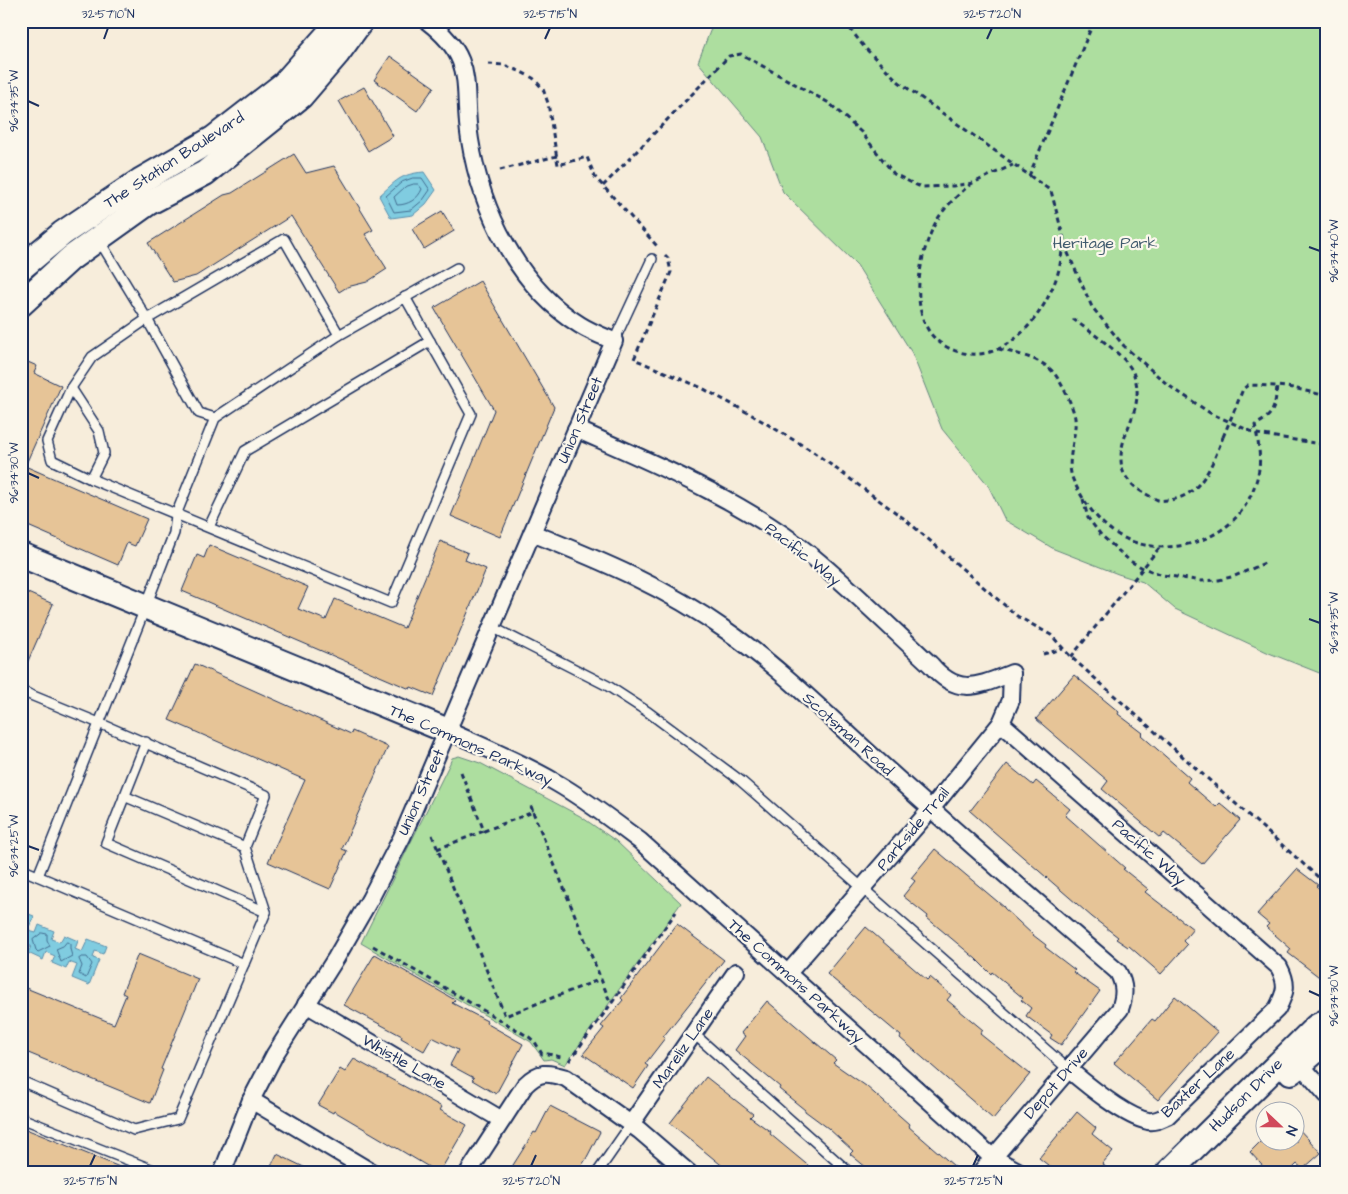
<svg xmlns="http://www.w3.org/2000/svg" width="1348" height="1194" viewBox="0 0 1348 1194" font-family="'Architects Daughter',sans-serif">
  <style>
    .green { fill: #adde9f; stroke: #64867e }
    .water { fill: #80cce0; stroke: #588dac }
    .lines { fill: none; stroke-linecap: round; stroke-linejoin: round }
    .shore { stroke: #436e92; stroke-width: 1 }
    .building { fill: #e6c497; stroke: #1b2f5e }
    .lane-casing { stroke: #1b2f5e; stroke-width: 12 }
    .street-casing { stroke: #1b2f5e; stroke-width: 20 }
    .secondary-casing { stroke: #1b2f5e; stroke-width: 28 }
    .path { stroke: #1b2f5e; stroke-width: 3; stroke-dasharray: 5 4; stroke-linecap: butt }
    .lane { stroke: #fbf7ec; stroke-width: 9 }
    .street { stroke: #fbf7ec; stroke-width: 16 }
    .secondary { stroke: #fbf7ec; stroke-width: 24 }
    .path-bridge { stroke: #1b2f5e; stroke-width: 3; stroke-dasharray: 5 4; stroke-linecap: butt }
    .ticks { fill: none; stroke: #1b2f5e; stroke-width: 2 }
    .labels { text-anchor: middle; dominant-baseline: central; stroke-width: 4.5; stroke-linejoin: round; paint-order: stroke }
    .street-label { font-size: 16px; fill: #1b2f5e; stroke: #fbf7ec }
    .park-label { font-size: 16px; fill: #405b6e; stroke: #fbf7ec }
    .neatline { fill: none; stroke: #1b2f5e; stroke-width: 2 }
    .ticks-label { font-size: 12px; text-anchor: middle; fill: #1b2f5e }
  </style>
  <rect width="100%" height="100%" fill="#f7eddb"/>
  <filter id="ink" filterUnits="userSpaceOnUse"><feTurbulence type="fractalNoise" baseFrequency=".02" numOctaves="2"/><feDisplacementMap in="SourceGraphic" scale="10" xChannelSelector="R" yChannelSelector="G"/><feConvolveMatrix kernelMatrix="1 2 1 2 8 2 1 2 1" color-interpolation-filters="sRGB"/></filter>
  <g filter="url(#ink)">
    <!-- green -->
    <g class="green">
      <path d="M714 21H1327V676L1269 653 1175 609 1143 582 1118 574 1054 549 1005 520 988 485 942 429 912 353 857 265 783 192 762 137 698 62Z"/>
      <path d="M459 756 480 763 580 816 616 841 681 903 565 1065 551 1059 544 1060 531 1042 361 943 450 763 452 758Z"/>
    </g>
    <!-- water -->
    <g class="water">
      <path d="M424 172 436 190 426 204 413 215 391 218 379 196C396 181 400 174 424 172Z"/>
      <path d="M21 911 34 916 29 931 36 933 39 925 54 931 51 939 60 942 64 935 78 941 75 949 82 952 88 939 106 946 103 954 95 951 93 958 99 960 89 985 72 978 77 965 69 962 66 969 52 963 55 956 46 952 43 960 28 953 31 946 23 943 21 948Z"/>
    </g>
    <g class="lines">
      <!-- shore -->
      <g class="shore">
        <path d="M413 178H422L430 190 423 200 411 210 394 212 386 196 402 182Z"/>
        <path d="M414 184H418L422 189C418 199 408 205 397 205L394 197 405 187Z"/>
        <path d="M42 933 47 934V940L50 946 38 952 36 950 33 940Z"/>
        <path d="M67 942 70 944V949L72 956 61 962 56 949 63 946Z"/>
        <path d="M82 957H87L92 964 86 978 79 974 82 966 79 959Z"/>
      </g>
    </g>
    <!-- building -->
    <g class="building">
      <path d="M390 56 434 87 417 111 374 80Z"/>
      <path d="M364 87 393 136 368 151 339 101Z"/>
      <path d="M294 154 306 173 334 166 373 230 365 234 387 269 367 282 347 287 339 292 291 216 196 276 173 282 148 243 224 195 232 193Z"/>
      <path d="M442 211 454 231 424 249 412 229Z"/>
      <path d="M480 281 554 407 500 537 451 516 494 410 434 308Z"/>
      <path d="M21 359 37 366 34 373 61 386 25 466 147 519 135 546 127 543 118 565 21 523Z"/>
      <path d="M440 541 468 553 465 560 486 569 433 696 411 687 410 689 182 591 197 555 204 558 209 545 308 587 298 609 326 620 335 599 404 628Z"/>
      <path d="M21 590 53 604 21 677Z"/>
      <path d="M195 664 351 734 352 731 388 747 342 849 347 851 330 889 268 862 305 780 169 720Z"/>
      <path d="M1074 675 1119 712 1118 714 1143 733 1141 735 1190 778 1187 782 1216 807 1220 803 1240 820 1202 864 1164 833 1160 838 1102 789 1108 781 1036 719Z"/>
      <path d="M1007 764 1033 785 1036 781 1070 809 1065 815 1125 868 1123 869 1148 889 1145 892 1193 929 1183 941 1187 945 1161 974 1129 946 1128 947 1116 939 1118 937 1092 917 970 811Z"/>
      <path d="M935 849 1004 907V908L1033 935 1046 945 1045 947 1075 970 1073 972 1100 991 1061 1045 1050 1038 1052 1035 1026 1016 1031 1008 1021 1000 1023 998 992 972 991 974 976 959 927 918 928 916 903 896 915 881 911 878Z"/>
      <path d="M1297 869 1318 885 1316 886 1327 895V983L1288 953 1291 949 1266 927 1269 924 1257 914Z"/>
      <path d="M677 924 724 960 663 1037 665 1038 645 1064 648 1066 633 1088 583 1054 604 1028 601 1026 623 1000 621 998Z"/>
      <path d="M866 927 927 980 930 977 951 995 947 1000 983 1030 980 1034 1030 1074 993 1119 900 1038 901 1036 827 974Z"/>
      <path d="M138 954 198 979 161 1069 163 1070 150 1103 21 1050V986L114 1024 126 995 122 993Z"/>
      <path d="M375 954 455 1000 452 1003 487 1021 486 1023 523 1044 496 1094 472 1080 474 1078 450 1065 458 1050 432 1037 424 1051 401 1038 402 1036 344 1005Z"/>
      <path d="M1175 996 1218 1032 1158 1100 1114 1063 1152 1019 1155 1021Z"/>
      <path d="M767 1001 836 1060 833 1063 866 1086 909 1124 908 1126 962 1173H873L850 1154 853 1151 828 1128 805 1111V1110L779 1089 780 1087 735 1050 745 1036 741 1033Z"/>
      <path d="M354 1059 442 1107 440 1110 467 1125 439 1173 334 1111 333 1113 318 1105 340 1069 345 1072Z"/>
      <path d="M706 1077 753 1114 750 1117 771 1132 770 1134 817 1173H731L670 1123Z"/>
      <path d="M550 1106 600 1132 586 1159 577 1173H508L534 1132 536 1133Z"/>
      <path d="M1077 1112 1096 1128 1092 1134 1113 1151 1102 1164 1113 1173H1058L1039 1158Z"/>
      <path d="M1296 1126 1321 1153 1303 1169 1297 1164 1288 1173H1269L1250 1152 1260 1142H1296Z"/>
      <path d="M21 1127 132 1172V1173H21Z"/>
      <path d="M277 1154 316 1173H268Z"/>
    </g>
    <g class="lines">
      <!-- lane casing -->
      <g class="lane-casing">
        <g id="lane">
          <path d="M339 335 457 268"/>
          <path d="M614 341 652 259"/>
          <path d="M71 388 99 431 104 453 91 479"/>
          <path d="M215 418 199 413 147 319 92 357 71 388 47 441 52 460 91 479 391 603 471 414 405 297"/>
          <path d="M209 527 245 451 430 341"/>
          <path d="M492 627 608 686 648 712 741 781 1068 1069"/>
          <path d="M21 691 99 723 266 795 245 847 266 912 178 1119 134 1130 21 1081"/>
          <path d="M146 742 106 843 266 912"/>
          <path d="M124 796 245 847"/>
          <path d="M21 869 244 964"/>
          <path d="M38 876 146 606 174 533 176 515 215 418 339 335 284 239 147 319 99 240"/>
          <path d="M693 1033 850 1173"/>
          <path d="M21 1118 161 1173"/>
          <path d="M597 1173 631 1124"/>
        </g>
      </g>
      <!-- street casing -->
      <g class="street-casing">
        <g id="street">
          <path d="M576 429C657 465 743 500 813 557 854 591 892 629 931 665 958 697 978 686 1012 673L1011 700 1001 723 931 809 788 973"/>
          <path d="M532 533C602 561 665 587 727 631 786 672 837 725 890 772 965 840 1041 906 1118 972 1125 985 1125 995 1120 1009L980 1173"/>
          <path d="M1001 723 1279 967C1288 984 1286 992 1277 1009L1167 1116C1160 1119 1155 1122 1148 1121 1125 1117 1086 1084 1068 1069"/>
          <path d="M448 731C484 747 521 762 555 782 585 799 612 820 640 841L992 1157 1005 1173"/>
          <path d="M306 1004 502 1120"/>
          <path d="M1293 1056 1327 1095"/>
          <path d="M251 1100 373 1173"/>
          <path d="M631 1124 736 972"/>
          <path d="M997 1160 1022 1173"/>
          <path d="M222 1173 251 1100 275 1054 336 958 370 899 402 837 614 341C602 336 591 332 580 325 518 287 481 210 470 140 461 86 479 61 427 21"/>
          <path d="M468 1173 525 1085C539 1071 547 1072 566 1078L639 1130 689 1173"/>
        </g>
      </g>
      <!-- secondary casing -->
      <g class="secondary-casing">
        <g id="secondary">
          <path d="M21 268 63 233 140 181 213 139 284 84 340 21"/>
          <path d="M21 304 71 258 148 203 205 173 301 96 337 54 361 21"/>
          <path d="M21 555 448 731"/>
          <path d="M1291 1072 1327 1041"/>
          <path d="M1168 1173 1316 1027 1327 1021"/>
        </g>
      </g>
      <!-- path -->
      <g class="path">
        <path d="M844 21 865 48 899 82 1051 191 1067 251 1092 307 1124 346 1168 385 1210 413 1257 434 1327 445"/>
        <path d="M488 64 504 65 519 71 533 78 543 89 548 103 558 165 587 157 595 177 657 246"/>
        <path d="M500 170 557 156"/>
        <path d="M1029 176 1094 21"/>
        <path d="M972 183C959 194 944 207 936 222 918 255 905 324 945 346 997 375 1042 321 1057 276 1061 265 1062 251 1063 239"/>
        <path d="M603 186 729 56 741 54 829 103 861 132 894 174 910 182 921 187 953 186 973 183 1013 165"/>
        <path d="M665 255 668 258 671 272 634 359 702 388 752 415 812 451 906 520 1017 616 1051 635 1071 657 1327 885"/>
        <path d="M1073 319C1090 332 1128 356 1134 375 1147 411 1115 434 1122 468 1124 478 1135 488 1144 493 1148 495 1153 498 1158 500 1161 501 1165 500 1169 500 1201 497 1213 463 1223 437"/>
        <path d="M999 349C1017 354 1041 358 1054 373 1062 383 1073 406 1075 418 1077 439 1064 462 1074 482 1083 500 1095 518 1111 530 1153 562 1225 547 1249 499 1263 470 1261 456 1255 425 1275 415 1275 406 1277 386L1293 388 1327 396"/>
        <path d="M1237 404 1243 389 1248 385 1277 386"/>
        <path d="M1083 499 1088 518 1101 535 1130 561 1143 568 1163 575 1202 581 1219 580 1235 576 1265 563"/>
        <path d="M1043 654 1063 649"/>
        <path d="M1071 657 1160 547"/>
        <path d="M461 772 484 831 533 812 531 806"/>
        <path d="M533 812 611 1004"/>
        <path d="M432 835 505 1016 601 979"/>
        <path d="M437 849 484 831"/>
        <path d="M373 946 529 1037 535 1042 542 1054H548L561 1057"/>
        <path d="M569 1061 611 1004 676 912"/>
      </g>
      <!-- lane -->
      <use href="#lane" class="lane"/>
      <!-- street -->
      <use href="#street" class="street"/>
      <!-- secondary -->
      <use href="#secondary" class="secondary"/>
      <!-- path-bridge -->
      <path class="path-bridge" d="M1223 437 1237 404"/>
    </g>
  </g>
  <!-- ticks -->
  <path class="ticks" d="M104 39 108 28M545 39 550 28M987 39 992 28M28 101 39 106M1309 247 1320 251M28 473 39 478M1309 619 1320 623M28 846 39 850M1309 991 1320 996M90 1166 95 1155M531 1166 536 1155M973 1166 978 1155"/>
  <g class="labels">
    <!-- street labels -->
    <g class="street-label">
      <text transform="translate(174 160) rotate(-33)">The Station Boulevard</text>
      <text transform="translate(580 420) rotate(-67)">Union Street</text>
      <text transform="translate(803 554) rotate(38)">Pacific Way</text>
      <text transform="translate(848 734) rotate(42)">Scotsman Road</text>
      <text transform="translate(471 745) rotate(24)">The Commons Parkway</text>
      <text transform="translate(421 792) rotate(-66)">Union Street</text>
      <text transform="translate(913 829) rotate(-50)">Parkside Trail</text>
      <text transform="translate(1149 852) rotate(41)">Pacific Way</text>
      <text transform="translate(796 981) rotate(42)">The Commons Parkway</text>
      <text transform="translate(683 1048) rotate(-55)">Mareliz Lane</text>
      <text transform="translate(404 1062) rotate(30)">Whistle Lane</text>
      <text transform="translate(1056 1083) rotate(-49)">Depot Drive</text>
      <text transform="translate(1198 1083) rotate(-43)">Baxter Lane</text>
      <text transform="translate(1246 1095) rotate(-45)">Hudson Drive</text>
    </g>
    <!-- park labels -->
    <g class="park-label">
      <text x="1105" y="243">Heritage Park</text>
    </g>
  </g>
  <!-- margin -->
  <rect width="1348" height="1194" fill="none" stroke="#fbf7ec" stroke-width="55"/>
  <!-- north arrow -->
  <g transform="translate(1280 1126) rotate(112)"><circle r="24" fill="#fbf7ec" stroke="#a1a7b3"/>
  <path d="M0-4L9 19L0 12L-9 19Z" fill="#d1495b"/>
  <text y="-8" font-size="14" font-weight="bold" text-anchor="middle" fill="#1b2f5e">N</text>
  </g>
  <rect x="28" y="28" width="1292" height="1138" class="neatline"/>
  <g class="ticks-label">
    <text x="108" y="18">32°57'10"N</text>
    <text x="550" y="18">32°57'15"N</text>
    <text x="992" y="18">32°57'20"N</text>
    <text transform="translate(14 101) rotate(-90)" y="4">96°34'35"W</text>
    <text transform="translate(1334 251) rotate(-90)" y="4">96°34'40"W</text>
    <text transform="translate(14 473) rotate(-90)" y="4">96°34'30"W</text>
    <text transform="translate(1334 623) rotate(-90)" y="4">96°34'35"W</text>
    <text transform="translate(14 846) rotate(-90)" y="4">96°34'25"W</text>
    <text transform="translate(1334 996) rotate(-90)" y="4">96°34'30"W</text>
    <text x="90" y="1185">32°57'15"N</text>
    <text x="531" y="1185">32°57'20"N</text>
    <text x="973" y="1185">32°57'25"N</text>
  </g>
</svg>
